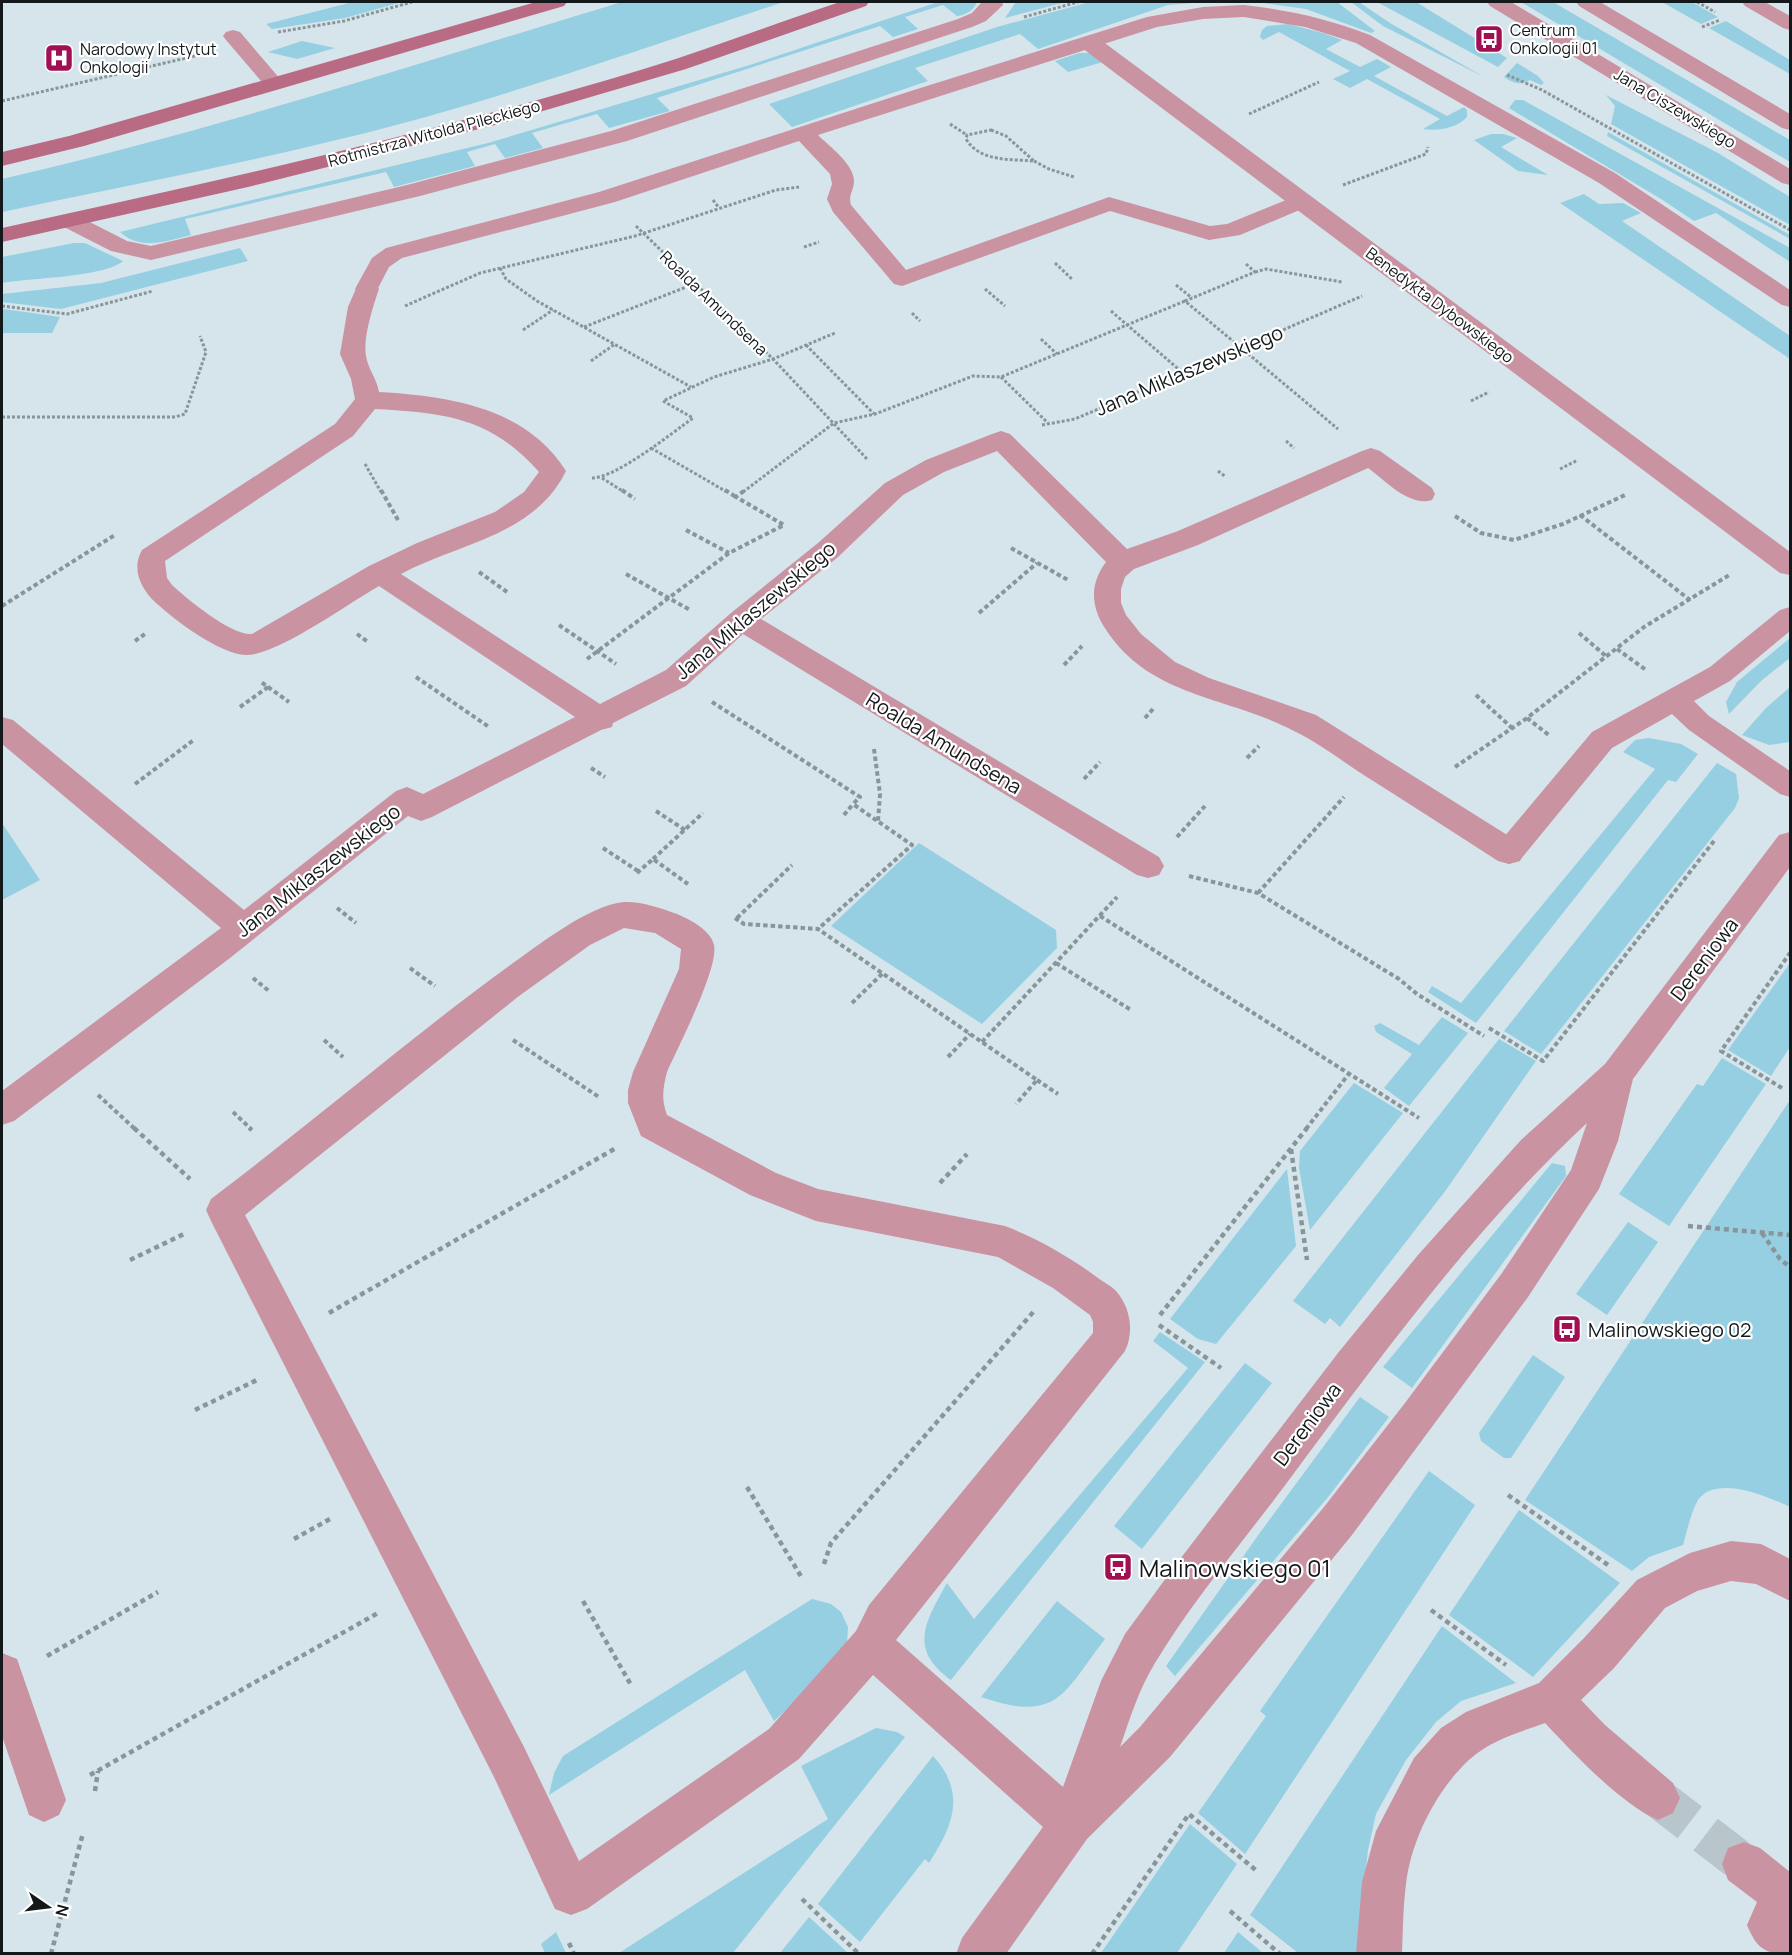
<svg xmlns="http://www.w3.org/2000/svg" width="1792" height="1955" viewBox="0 0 1792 1955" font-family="Manrope,sans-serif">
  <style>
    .green { fill: #96cfe2 }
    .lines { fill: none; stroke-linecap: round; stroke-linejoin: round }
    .minor-tunnel { stroke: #b8c6cc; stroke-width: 40; stroke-dasharray: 40 20; stroke-linecap: butt }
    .path-far2 { stroke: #889599; stroke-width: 3; stroke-dasharray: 3 2; stroke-linecap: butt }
    .path-far1 { stroke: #889599; stroke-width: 4; stroke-dasharray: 4.5 3; stroke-linecap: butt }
    .path { stroke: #889599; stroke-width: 4.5; stroke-dasharray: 5 4; stroke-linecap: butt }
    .service { fill: #ca93a2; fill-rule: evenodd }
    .pedestrian { fill: #ca93a2; fill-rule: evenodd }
    .minor { fill: #ca93a2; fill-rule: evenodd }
    .tertiary { fill: #ca93a2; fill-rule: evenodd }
    .secondary { fill: #ba6b84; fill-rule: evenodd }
    .labels { text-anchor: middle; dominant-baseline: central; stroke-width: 4.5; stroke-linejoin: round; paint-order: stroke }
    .far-poi-label { font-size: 16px; fill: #13191b; stroke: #fff; text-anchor: start }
    .far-street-label { font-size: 16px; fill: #13191b; stroke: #fff }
    .street-label { font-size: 20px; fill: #13191b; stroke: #fff }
    .poi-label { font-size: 20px; fill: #13191b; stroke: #fff; text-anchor: start }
    .near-poi-label { font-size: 24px; fill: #13191b; stroke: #fff; text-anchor: start }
  </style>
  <rect width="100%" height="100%" fill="#d5e5eb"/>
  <!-- green -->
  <g class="green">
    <path d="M353 2H402L345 18 272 29 266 24Z"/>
    <path d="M622 2H784C656 44 529 89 400 124 268 159 134 184 2 212V179C211 131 416 64 622 2Z"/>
    <path d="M938 2H977C974 10 966 15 957 16L943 5 905 17 918 29 893 37 880 26 657 98 670 111 609 128 597 114 532 133 543 148 505 158 495 144 467 152 475 166 394 187 386 172 185 219 191 235C167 241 141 251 120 232L488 143 753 64Z"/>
    <path d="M1016 2H1066L1005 18Z"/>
    <path d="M1102 2H1206L1168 5 1038 49 1020 34 915 68 928 81 792 127 769 104 997 27 1086 3Z"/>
    <path d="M1256 2H1337L1375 31 1371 33 1306 9Z"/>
    <path d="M1351 2H1359L1390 23 1484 77 1383 26Z"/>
    <path d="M1377 2H1416L1507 58 1498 67Z"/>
    <path d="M1521 2H1553L1790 140V162Z"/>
    <path d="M1662 2H1692L1718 17 1701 24Z"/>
    <path d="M1726 21 1790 60V74L1709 28Z"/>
    <path d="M1288 24 1323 33 1342 40 1326 49 1360 67 1377 59 1391 67 1374 76 1447 116 1464 107 1467 110V117C1456 129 1437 131 1423 129L1440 119 1367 79 1350 88 1333 79 1350 71 1279 32 1263 40 1260 37 1262 30 1267 26Z"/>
    <path d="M302 41 335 48 297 59 268 52Z"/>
    <path d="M1079 53H1090L1103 62 1068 72 1055 61Z"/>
    <path d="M1517 63 1538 76 1544 83 1541 85 1530 80C1520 85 1514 84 1504 77Z"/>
    <path d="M1606 95 1718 153 1790 197V225L1611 124 1615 106Z"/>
    <path d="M1515 100H1523L1790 248V262L1716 213 1694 221 1661 199 1509 108Z"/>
    <path d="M1608 132 1790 235V239L1607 136Z"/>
    <path d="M1491 134H1503L1517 138 1501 147 1548 175 1518 171 1474 140Z"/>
    <path d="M1584 194 1599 204 1623 203 1641 213 1622 221 1790 336V359L1560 203Z"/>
    <path d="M74 243H85L123 261C106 277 29 278 2 283V257Z"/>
    <path d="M240 248 248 261 61 309 2 302V294L101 283Z"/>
    <path d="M2 310 4 309 60 317 52 333H2Z"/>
    <path d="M1790 638V658L1762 680 1729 714 1726 702 1737 682Z"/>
    <path d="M1790 687V742L1769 745 1742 735 1766 708Z"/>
    <path d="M1649 738 1681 744 1698 754 1676 782 1668 780 1476 1023 1428 992 1432 986 1461 1003 1655 769 1623 752 1635 740Z"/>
    <path d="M1717 763 1736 774 1739 798 1735 808 1541 1054 1504 1031Z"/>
    <path d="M2 823 40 880 2 900Z"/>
    <path d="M919 843 1056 930 1057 948 982 1024 831 926Z"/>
    <path d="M1790 963V1047L1771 1076 1728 1050Z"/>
    <path d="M1442 1017 1468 1033 1409 1106 1384 1088 1412 1054 1376 1032 1374 1026 1380 1023 1419 1045Z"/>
    <path d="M1499 1039 1536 1061 1446 1190 1340 1327 1330 1318 1325 1324 1293 1301Z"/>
    <path d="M1722 1058 1766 1084 1669 1226 1619 1194 1697 1084 1703 1086Z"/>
    <path d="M1354 1083 1403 1113 1310 1230 1299 1168 1300 1151Z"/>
    <path d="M1790 1100V1507C1769 1497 1716 1474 1698 1500 1691 1512 1687 1531 1683 1545L1649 1557 1632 1571 1525 1500Z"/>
    <path d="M1552 1163 1565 1166 1566 1176 1412 1388 1383 1367Z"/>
    <path d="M1287 1169 1296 1246 1216 1344 1198 1339 1170 1319Z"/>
    <path d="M1628 1222 1658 1242 1607 1315 1576 1294Z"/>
    <path d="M1160 1332 1205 1362 951 1680C908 1649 925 1622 947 1583L974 1619 1188 1368 1153 1341Z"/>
    <path d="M1533 1355 1565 1377 1511 1458H1504L1481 1441 1479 1433Z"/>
    <path d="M1245 1363 1272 1383 1142 1549 1114 1526Z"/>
    <path d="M1360 1397 1389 1417 1329 1496 1175 1676 1166 1666 1259 1534Z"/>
    <path d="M1429 1471 1475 1505 1245 1854 1198 1813 1266 1716 1260 1711Z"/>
    <path d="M1519 1510 1620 1583 1533 1677 1449 1615Z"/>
    <path d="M812 1599 831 1604 841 1612 848 1627 847 1645 839 1661 774 1721 745 1670 549 1795 554 1773 563 1756Z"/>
    <path d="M1057 1601 1105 1639C1062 1695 1058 1723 981 1697Z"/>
    <path d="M1442 1626 1516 1683 1461 1701 1436 1722 1406 1760 1376 1814 1368 1850 1357 1953H1298L1250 1915Z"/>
    <path d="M876 1728 897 1732 905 1737 733 1953H619L828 1819 801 1766Z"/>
    <path d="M933 1756C967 1793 953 1826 929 1863L925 1859 860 1942 818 1904Z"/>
    <path d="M1190 1824 1237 1864 1177 1953H1101Z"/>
    <path d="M809 1917 848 1953H780Z"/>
    <path d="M556 1932 566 1953H545L541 1944Z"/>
    <path d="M1238 1932 1263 1953H1224Z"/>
  </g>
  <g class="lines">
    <!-- minor-tunnel -->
    <path class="minor-tunnel" d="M1658 1798 1744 1864"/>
    <!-- path-far2 -->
    <g class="path-far2">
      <path d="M1697 2 1715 12"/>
      <path d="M1024 17 1078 2"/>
      <path d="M1702 27 1720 20"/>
      <path d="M278 32 344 21 412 2"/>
      <path d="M1507 75 1542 90 1790 230"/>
      <path d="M2 101 199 55"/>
      <path d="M1249 114 1319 82"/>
      <path d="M950 124 967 135"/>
      <path d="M991 130 1006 136 1034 161C1010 159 980 162 966 139L967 135Z"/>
      <path d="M1034 161 1049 169 1074 177"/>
      <path d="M1343 185 1426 154 1428 147"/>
      <path d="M713 200 719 208"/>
      <path d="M636 226 773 359 867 459"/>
      <path d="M804 247 819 242"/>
      <path d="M1055 263 1073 280"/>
      <path d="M1246 264 1255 272 1185 301 1338 429"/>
      <path d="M500 268 506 279 537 301 691 387"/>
      <path d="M1255 272 1266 269 1342 282"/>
      <path d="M1176 285 1192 298"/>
      <path d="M985 289 1005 306"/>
      <path d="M2 306 67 314 153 291"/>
      <path d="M405 306 480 273 635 236 776 190 799 187"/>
      <path d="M1111 311 1183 373"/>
      <path d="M912 313 920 321"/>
      <path d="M584 327 694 284"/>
      <path d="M523 330 553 310"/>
      <path d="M1041 339 1057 354"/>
      <path d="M806 345 874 414"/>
      <path d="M591 361 615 344"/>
      <path d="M1001 377 1048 423"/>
      <path d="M1471 401 1489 392"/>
      <path d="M2 417H175L185 414 206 352 200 336"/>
      <path d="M1042 425 1075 419 1362 296"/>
      <path d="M1286 441 1294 448"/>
      <path d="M651 448 727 492"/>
      <path d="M365 464 381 492"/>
      <path d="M1560 469 1578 460"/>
      <path d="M1218 471 1226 477"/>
      <path d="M592 478C616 478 672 433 693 418L663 401 714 377 773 359 835 333"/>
      <path d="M602 478 624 492"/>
      <path d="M743 492 834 423 875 414 973 376 1001 377 1185 301"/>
    </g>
    <!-- path-far1 -->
    <g class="path-far1">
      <path d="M381 490 398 520"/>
      <path d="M622 490 635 499"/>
      <path d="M725 490 736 497"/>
      <path d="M1580 515 1690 600"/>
      <path d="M1455 516 1481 533 1514 540 1563 524 1625 495"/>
      <path d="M686 530 729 553"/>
      <path d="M1011 548 1068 580"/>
      <path d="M479 572 507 592"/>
      <path d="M626 574 690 610"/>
      <path d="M2 606 115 535"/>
      <path d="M979 613 1037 563"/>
      <path d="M559 625 616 664"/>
      <path d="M1579 633 1607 657"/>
      <path d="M357 634 368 642"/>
      <path d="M135 641 145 634"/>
      <path d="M1617 649 1646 670"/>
      <path d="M587 659 729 553 784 525 736 497 745 490"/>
      <path d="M1064 665 1082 646"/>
      <path d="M416 677 489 727"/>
      <path d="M268 687 289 702"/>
      <path d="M1476 695 1512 728"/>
      <path d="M712 702 860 797 853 804 912 845 818 929"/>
      <path d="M240 707 268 687 261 682"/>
      <path d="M1145 718 1153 709"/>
      <path d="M1527 718 1550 736"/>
      <path d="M874 749 880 794 878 821"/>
      <path d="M1247 758 1259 746"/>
      <path d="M1455 767 1527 718 1644 627 1731 574"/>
      <path d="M591 768 605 777"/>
      <path d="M1084 779 1100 762"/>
      <path d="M135 784 195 739"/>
      <path d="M656 811 685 830"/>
      <path d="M844 815 853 804"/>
      <path d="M1177 837 1205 806"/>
      <path d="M603 848 638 871"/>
      <path d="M653 859 703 813"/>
      <path d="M637 873 653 859 688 884"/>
      <path d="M1189 876 1258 893 1399 979 1417 994 1484 1036"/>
      <path d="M1258 893 1344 797"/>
      <path d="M337 908 356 923"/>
      <path d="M1100 916 1419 1118"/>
      <path d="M735 918 744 924 818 929 1037 1080 1016 1104"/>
      <path d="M737 918 792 865"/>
      <path d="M1056 963 1131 1010"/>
      <path d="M410 968 435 986"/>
      <path d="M253 978 269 991"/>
      <path d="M852 1003 883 973"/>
      <path d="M1489 1028 1543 1061 1714 841"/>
      <path d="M324 1040 343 1057"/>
      <path d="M513 1040 599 1097"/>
      <path d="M982 1042 1117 897"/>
      <path d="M948 1057 970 1034"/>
      <path d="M1037 1080 1058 1094"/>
      <path d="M1782 1088 1721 1051 1790 953"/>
      <path d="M98 1095 135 1129"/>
      <path d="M233 1112 251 1129"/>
      <path d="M1306 1129 1348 1075"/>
    </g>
    <!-- path -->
    <g class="path">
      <path d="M134 1128 190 1179"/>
      <path d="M249 1128 252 1130"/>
      <path d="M1291 1149 1307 1260"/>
      <path d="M940 1183 967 1154"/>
      <path d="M1688 1226 1790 1235"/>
      <path d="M1762 1233 1780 1259 1790 1267"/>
      <path d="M130 1260 186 1233"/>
      <path d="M329 1313 616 1148"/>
      <path d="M1160 1315 1307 1128"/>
      <path d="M1159 1325 1221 1368"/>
      <path d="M195 1410 259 1379"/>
      <path d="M747 1487 802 1578"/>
      <path d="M1508 1495 1611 1567"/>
      <path d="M294 1539 330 1519"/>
      <path d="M824 1564 831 1543 1035 1310"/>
      <path d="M583 1601 631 1685"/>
      <path d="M1431 1610 1506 1665"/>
      <path d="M47 1656 158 1592"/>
      <path d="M90 1775 378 1613"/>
      <path d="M95 1791 98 1771"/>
      <path d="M802 1899 859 1954"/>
      <path d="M1230 1911 1280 1954"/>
      <path d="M569 1943 574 1954"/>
      <path d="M51 1954 83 1833"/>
      <path d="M1092 1954 1189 1814 1258 1872"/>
    </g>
    <!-- service -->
    <g class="service">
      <path d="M982 2H1002L1003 5 986 21 972 27 627 141 420 196 151 260 111 251 62 226 59 221 62 216 70 214 78 216 127 241 151 246 407 185 611 131 958 19 972 13Z"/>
      <path d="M1742 2H1765L1790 16V30L1783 28 1745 6Z"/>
      <path d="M1244 5C1288 10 1329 19 1370 35L1615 173 1790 290V307L1782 305 1599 183 1356 43 1305 27 1244 17 1203 19 1157 27 818 135C829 146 854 164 854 181 854 190 848 195 851 205L906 270 1109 197 1210 226 1227 224 1301 194 1309 196 1312 201 1309 206 1240 235 1209 240 1110 211 902 286 894 284 833 212 827 199 832 184 830 174 799 141 615 202 402 258 389 267 375 294 367 296 359 294 355 289 372 258 386 248 599 192 914 90 1147 17 1203 7Z"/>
      <path d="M233 30 240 32 281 80 284 84 281 88 274 90 267 88 226 40 223 36 226 32Z"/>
      <path d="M1790 607V631L1730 681 1694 701 1709 716 1790 771V797L1780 794 1689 730 1672 714 1612 748 1520 860 1509 864 1498 860 1494 852 1498 844 1592 732 1710 667 1780 610Z"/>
    </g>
    <!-- pedestrian -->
    <path class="pedestrian" d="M2 1653 17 1659 66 1800 59 1815 44 1822 29 1815 2 1736Z"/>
    <!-- minor -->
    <g class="minor">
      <path d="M1090 37 1098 38 1790 552V575L1780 573 1082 48 1079 43 1082 38Z"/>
      <path d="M367 282 376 284 379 289C373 306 363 338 366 356 368 369 377 379 379 392 448 396 526 407 566 471 534 536 459 543 401 574L600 704 666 670 731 613 818 543 885 483 926 460 992 434 1001 431 1010 434 1127 549 1178 531 1362 451 1371 448 1380 451 1432 488 1435 494 1432 500C1409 507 1386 481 1368 468L1198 545 1134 569 1125 577 1121 589V603L1126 615 1141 634 1175 662 1209 678 1316 715 1520 843 1525 852 1520 861 1509 864 1498 861C1452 831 1406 802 1359 772 1338 758 1317 742 1294 731 1226 695 1147 698 1103 625 1090 603 1091 582 1106 562L997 451 944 472 903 495 838 557 761 619 1159 857 1164 866 1159 875 1148 878 1137 875 743 634 686 686 613 723 612 727 601 730 432 817 421 821 408 816 230 958 14 1121 2 1125V1091L221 928 2 744V717L13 720 244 910 396 791 407 787 423 794 575 717 379 586C349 603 276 656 246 655 219 654 175 620 156 603 141 589 131 569 142 550L335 424 355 399 351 379 340 354 348 307 358 284ZM375 409C445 413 490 417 539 472L524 492 495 512 417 543 369 566 252 634C232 636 187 599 172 585L167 578 165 561 353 436Z"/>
      <path d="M1790 832V867L1633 1079 1618 1141 1599 1189 1528 1297 1352 1535 1170 1757 1087 1839 1006 1954H956L962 1938 1043 1827 873 1675 799 1759 587 1909 571 1915 555 1909 494 1777 211 1221 206 1210 211 1199C312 1123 407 1040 509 966 537 946 589 905 624 902 640 901 661 908 677 914 689 919 711 930 714 945 719 968 678 1047 667 1072 663 1088 661 1099 667 1115L776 1173 818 1189 1005 1226C1037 1238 1070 1257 1098 1278 1103 1282 1112 1286 1116 1291 1131 1308 1134 1332 1125 1351L896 1640 1063 1787 1101 1681 1125 1634 1174 1567 1338 1353 1418 1255 1521 1140 1605 1064 1779 835ZM624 928 655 933 681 949 679 969 633 1072 628 1090V1103L641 1136 750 1195 816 1221 998 1257 1053 1288 1090 1315 1093 1322V1333L869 1605 856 1631 769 1729 579 1861 524 1747 245 1215 519 996 590 945ZM1587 1123 1571 1170 1502 1273 1405 1403 1324 1507 1140 1727 1120 1747C1130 1718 1139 1689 1155 1663 1193 1600 1242 1543 1286 1484 1379 1359 1472 1230 1587 1123Z"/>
      <path d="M1731 1541 1761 1544 1790 1559V1601L1756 1584 1731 1581 1697 1591 1665 1608 1614 1668 1581 1700 1605 1725 1673 1783 1680 1798 1673 1813 1658 1820C1622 1805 1573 1753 1545 1723 1520 1732 1491 1740 1470 1759 1437 1789 1411 1840 1406 1884 1403 1907 1403 1931 1402 1954H1356L1362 1882 1376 1831 1414 1758 1441 1728 1466 1712 1539 1683 1584 1638 1637 1580 1690 1553Z"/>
      <path d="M1744 1842 1760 1848 1790 1872V1954C1765 1954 1757 1949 1747 1925L1757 1902 1728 1880 1722 1864 1728 1848Z"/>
    </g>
    <!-- tertiary -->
    <g class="tertiary">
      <path d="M1487 2H1511L1790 169V185L1782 183 1490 6Z"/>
      <path d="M1576 2H1600L1790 114V130L1782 128 1579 6Z"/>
    </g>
    <!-- secondary -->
    <g class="secondary">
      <path d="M536 2H567L564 6 84 146 2 166V152L69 136Z"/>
      <path d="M840 2H869L866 6 686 69 499 124 248 187 2 242V228C218 181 435 133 647 68 712 48 776 23 840 2Z"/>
    </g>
  </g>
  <!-- icons -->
  <defs>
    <g id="bus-square" transform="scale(1.5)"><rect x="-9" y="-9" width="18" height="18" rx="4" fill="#a21054" stroke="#fff"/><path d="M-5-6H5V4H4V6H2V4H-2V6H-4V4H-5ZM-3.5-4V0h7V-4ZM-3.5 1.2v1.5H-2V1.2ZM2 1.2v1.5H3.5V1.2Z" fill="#fff"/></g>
    <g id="hospital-square" transform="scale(1.5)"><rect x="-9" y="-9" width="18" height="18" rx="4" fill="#a21054" stroke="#fff"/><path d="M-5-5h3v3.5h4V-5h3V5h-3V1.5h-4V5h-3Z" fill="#fff"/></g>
  </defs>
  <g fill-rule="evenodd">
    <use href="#bus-square" x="1489" y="39"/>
    <use href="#hospital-square" x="59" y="58"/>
    <use href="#bus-square" x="1567" y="1329"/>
    <use href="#bus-square" x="1118" y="1567"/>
  </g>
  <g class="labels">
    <!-- far-poi labels -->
    <g class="far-poi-label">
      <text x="1510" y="30">Centrum<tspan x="1510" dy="18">Onkologii 01</tspan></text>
      <text x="80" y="49">Narodowy Instytut<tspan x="80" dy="18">Onkologii</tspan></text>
    </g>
    <!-- far-street labels -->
    <g class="far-street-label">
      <text transform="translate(1675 108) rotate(31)">Jana Ciszewskiego</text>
      <text transform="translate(434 133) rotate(-15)">Rotmistrza Witolda Pileckiego</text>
      <text transform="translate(714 303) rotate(44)">Roalda Amundsena</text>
      <text transform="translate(1440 305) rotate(37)">Benedykta Dybowskiego</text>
    </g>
    <!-- street labels -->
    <g class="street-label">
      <text transform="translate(1189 370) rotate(-23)">Jana Miklaszewskiego</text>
      <text transform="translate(755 610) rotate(-40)">Jana Miklaszewskiego</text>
      <text transform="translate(944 743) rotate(31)">Roalda Amundsena</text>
      <text transform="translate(318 870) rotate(-38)">Jana Miklaszewskiego</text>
      <text transform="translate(1704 959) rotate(-53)">Dereniowa</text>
      <text transform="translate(1307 1424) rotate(-53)">Dereniowa</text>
    </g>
    <!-- poi labels -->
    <g class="poi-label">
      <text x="1588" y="1329">Malinowskiego 02</text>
    </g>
    <!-- near-poi labels -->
    <g class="near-poi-label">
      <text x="1139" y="1567">Malinowskiego 01</text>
    </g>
  </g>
  <!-- border -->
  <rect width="1792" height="1955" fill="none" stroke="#13191b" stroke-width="6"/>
  <!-- north arrow -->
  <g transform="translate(48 1907) rotate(104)" stroke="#ffffff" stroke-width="4.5" paint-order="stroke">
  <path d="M0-4.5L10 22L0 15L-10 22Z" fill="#13191b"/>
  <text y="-9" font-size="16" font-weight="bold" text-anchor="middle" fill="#13191b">N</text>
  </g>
</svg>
